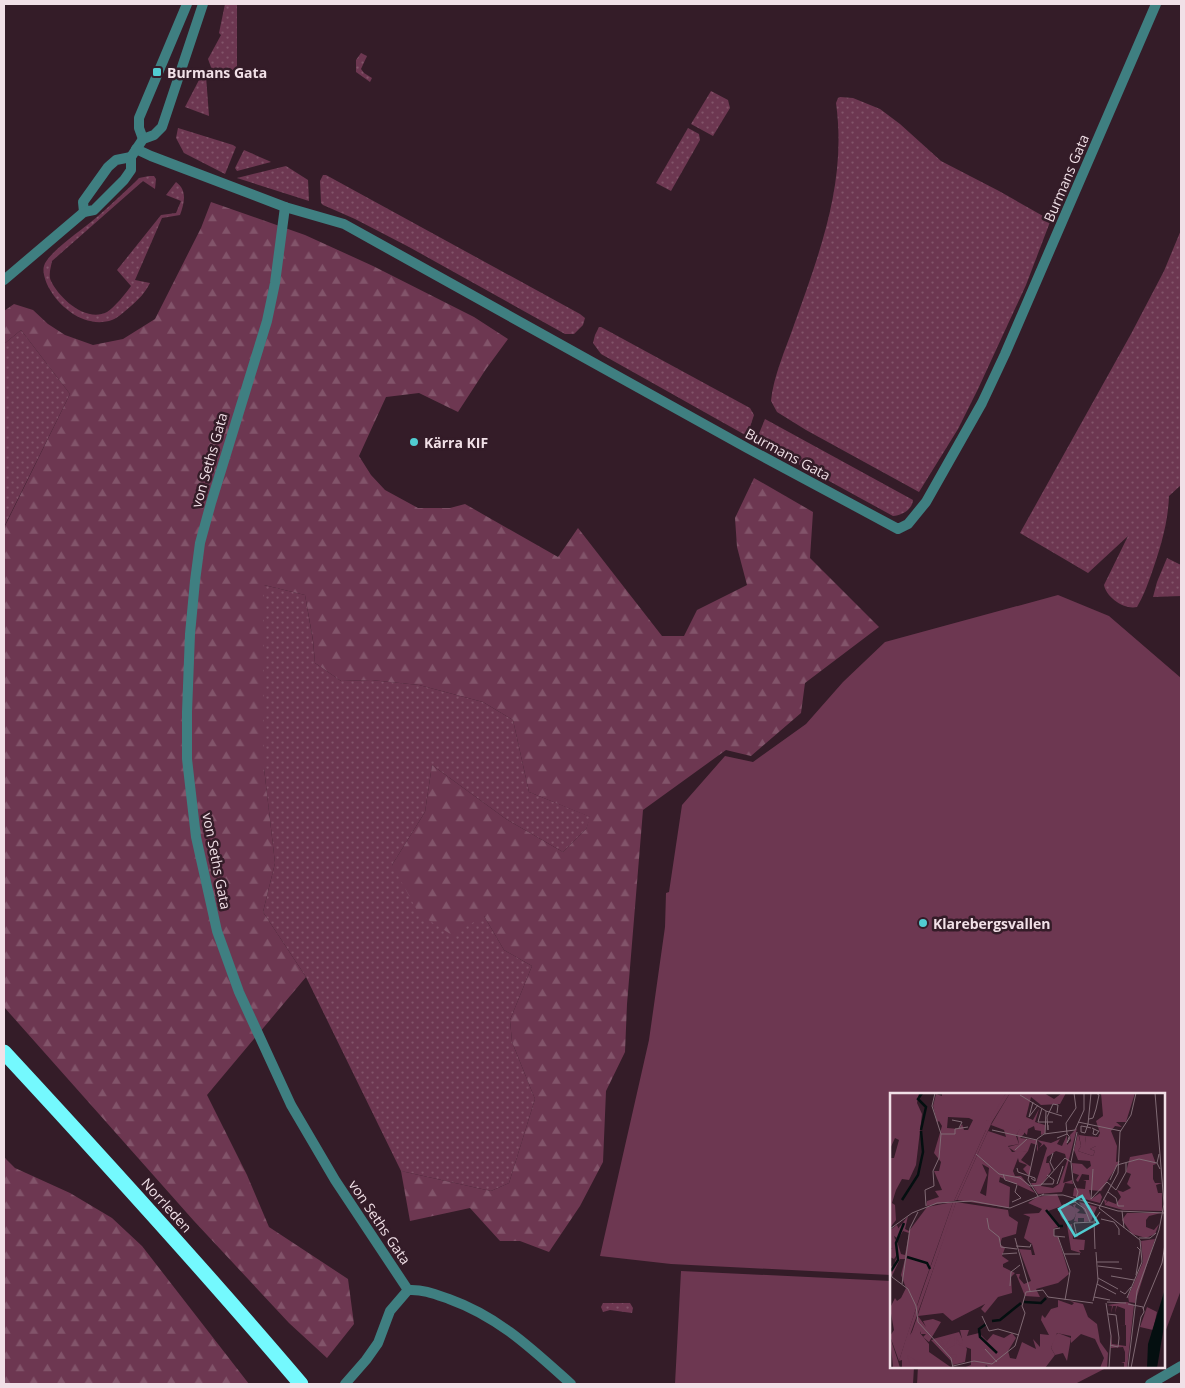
<svg xmlns="http://www.w3.org/2000/svg" width="1185" height="1388" viewBox="0 0 1185 1388" font-family="'Open Sans',sans-serif">
  <style>
    .grass { fill: url(#grass-dots) }
    .forest { fill: url(#forest-firs) }
    .pitch { fill: #6d3751 }
    .lines { fill: none; stroke-linecap: round; stroke-linejoin: round }
    .street { stroke: #3f7f81; stroke-width: 10 }
    .highway { stroke: #74f9fe; stroke-width: 15 }
    .poi-dot { fill: #51ccd1; stroke: #341c28; stroke-width: 2 }
    .labels { text-anchor: middle; dominant-baseline: central; stroke-width: 5; stroke-linejoin: round; paint-order: stroke }
    .poi-label { font-size: 14px; font-weight: bold; fill: #f1e0e7; stroke: #341c28; text-anchor: start }
    .street-label { font-size: 14px; fill: #f1e0e7; stroke: #341c28 }
    .inset-river { fill: none; stroke: #040f10; stroke-width: 2.5 }
    .inset-road { fill: none; stroke: #806a74; stroke-width: 1 }
    .view { fill: #51ccd1; fill-opacity: 0.15; stroke: #51ccd1; stroke-width: 2.5 }
    .inset-edge { fill: none; stroke: #f1e0e7; stroke-width: 2.5 }
  </style>
  <defs>
    <pattern id="grass-dots" width="8" height="8" patternUnits="userSpaceOnUse" patternTransform="scale(1.25)"><rect width="8" height="8" fill="#6d3751"/><path d="M2 2h.1M6 6h.1" fill="none" stroke="#82546a" stroke-width="1.8" stroke-linecap="round"/></pattern>
    <pattern id="forest-firs" width="22" height="20" patternUnits="userSpaceOnUse" patternTransform="scale(1.25)"><rect width="22" height="20" fill="#6d3751"/><path d="M5 1l3.5 6h-7zM16 11l3.5 6h-7z" fill="#82546a"/></pattern>
  </defs>
  <rect width="100%" height="100%" fill="#341c28"/>
  <!-- grass -->
  <g class="grass">
    <path d="M225 4H237V69L217 73 212 70 208 59 221 35 219 33Z"/>
    <path d="M361 53 367 56 361 69 364 73 372 78 370 82 356 72V60Z"/>
    <path d="M204 75 206 76 209 116 185 107 200 78Z"/>
    <path d="M711 91 728 100 730 108 713 136 691 124Z"/>
    <path d="M840 97 853 98 880 109 900 124 941 161 999 191 1043 216 1050 222 1026 285 978 389 958 429 919 492 806 430 777 412 771 401C773 377 786 348 794 325 820 252 847 182 836 103L838 98Z"/>
    <path d="M178 128 233 145 236 147 225 174 184 153 176 138Z"/>
    <path d="M688 128 699 134 700 140 671 191 656 183Z"/>
    <path d="M244 150 269 161 271 162 237 171 235 168Z"/>
    <path d="M286 166 308 180 309 201 237 178Z"/>
    <path d="M323 175H326L580 314 585 318 583 325 574 334H565L409 247 355 219 323 205 321 203 320 181Z"/>
    <path d="M149 176H154L156 179 155 189 143 181 52 261C51 267 48 275 51 281 59 298 86 323 107 312 114 308 126 293 131 286L117 270 161 215 176 213 181 201 166 195 176 182C188 191 184 203 180 215L162 218 135 280 150 283C145 293 139 299 131 306 124 312 117 319 109 321 84 327 60 308 49 288 46 283 42 272 44 266 47 253 86 227 97 217 110 206 122 194 134 183L139 178Z"/>
    <path d="M1181 230V485L1169 496C1168 524 1160 549 1151 575 1147 586 1143 597 1137 607 1124 610 1106 597 1104 585L1128 536 1088 573 1020 533 1131 334 1164 271Z"/>
    <path d="M599 327H601L750 408 754 415 747 436 601 354 593 343 595 335Z"/>
    <path d="M21 330 70 394 4 527V344Z"/>
    <path d="M765 419 913 500C912 510 902 515 893 516L756 441Z"/>
    <path d="M1167 558 1181 565V596L1153 597 1157 582Z"/>
    <path d="M264 585 305 595 313 641 315 663 341 681 371 680 419 685 483 702 513 720 529 792 591 817 586 829 563 852 506 819 432 765 425 812 392 865 484 916 504 950 532 966 510 1020 512 1042 535 1099 509 1183 491 1191 401 1171 306 977 263 912 275 863 264 768Z"/>
    <path d="M603 1303H630L633 1308 632 1313 610 1310 603 1312 601 1307Z"/>
  </g>
  <!-- forest -->
  <g class="forest">
    <path d="M211 202 305 235 373 266 474 317 508 339 486 369 458 412 419 393 386 397 359 456 371 475 385 490 418 508H450L465 504 558 557 578 528 662 636H684L697 610 747 585 737 547 735 518 754 478 813 512 810 558 879 627 805 683 801 713 751 756 726 750 643 810 627 1004 625 1052 606 1091 603 1162 580 1206 549 1252 520 1241H500L470 1208 410 1221 401 1171 491 1191 509 1183 535 1099 512 1042 510 1020 532 966 504 950 484 916 452 935 419 914 392 865 425 812 432 765 506 819 563 852 586 829 590 817 529 792 513 720 483 702 419 685 371 680 341 681 315 663 313 640 305 595 264 585V768L275 863 263 912 306 977 207 1095 247 1175 269 1227 348 1279 354 1324 327 1358 289 1323 194 1221 4 1007V528L70 394 21 330 4 344V311L14 304 33 310 48 324 65 335 93 345 123 339 155 319 201 228Z"/>
    <path d="M4 1157 15 1168 70 1193 112 1218 142 1246 249 1384H4Z"/>
  </g>
  <!-- pitch -->
  <g class="pitch">
    <path d="M1058 595 1109 616 1181 678V1290L1164 1335V1094H891V1275L671 1264 600 1256 649 1040 665 927 666 893 669 892 682 805 725 756 753 762 806 724 843 682 885 642Z"/>
    <path d="M681 1271 891 1281V1367H914L913 1384H675Z"/>
    <path d="M918 1367H1108L1075 1384H917Z"/>
  </g>
  <g class="lines">
    <!-- street -->
    <g class="street">
      <path d="M143 139 139 128V118L187 4"/>
      <path d="M136 149 151 156 285 207 344 224 747 448 898 529 908 524 926 502 982 403 1005 354 1156 4"/>
      <path d="M285 207 275 283 267 321 211 503 200 543 195 581 190 634 187 712V759L196 837 217 931 239 992 291 1105 335 1180 408 1290"/>
      <path d="M84 212 83 202 108 167 116 160 131 157"/>
      <path d="M4 280 84 212 94 210 124 180 131 170V157L143 139 154 135 162 127 203 4"/>
      <path d="M408 1290C423 1289 435 1294 449 1299 499 1317 532 1349 571 1384"/>
      <path d="M345 1384 366 1360 378 1343 390 1311 408 1290"/>
      <path d="M1150 1384 1181 1366"/>
    </g>
    <!-- highway -->
    <path class="highway" d="M4 1052C105 1161 205 1271 301 1384"/>
  </g>
  <!-- markers -->
  <g class="poi-dot">
    <rect x="152" y="67" width="10" height="10" rx="2.5"/>
    <circle cx="414" cy="442" r="5"/>
    <circle cx="923" cy="923" r="5"/>
  </g>
  <g class="labels">
    <!-- poi labels -->
    <g class="poi-label">
      <text x="167" y="72">Burmans Gata</text>
      <text x="424" y="442">Kärra KIF</text>
      <text x="933" y="923">Klarebergsvallen</text>
    </g>
    <!-- street labels -->
    <g class="street-label">
      <text transform="translate(1066 178) rotate(-67)">Burmans Gata</text>
      <text transform="translate(788 454) rotate(28)">Burmans Gata</text>
      <text transform="translate(209 460) rotate(-74)">von Seths Gata</text>
      <text transform="translate(217 861) rotate(79)">von Seths Gata</text>
      <text transform="translate(167 1205) rotate(48)">Norrleden</text>
      <text transform="translate(380 1222) rotate(56)">von Seths Gata</text>
    </g>
  </g>
  <!-- overview -->
  <g transform="translate(890 1093)">
    <rect width="275" height="275" fill="#341c28"/>
    <path d="M116 0H120L102 29 67 107 64 108 96 37V28ZM130 35 134 36V41L130 45 147 47 148 56 147 59V52L141 50 138 58 127 60 118 54 129 51 127 41ZM189 42 196 43 195 50 206 53 200 56 205 58 203 63 188 58 191 53ZM63 109H66L59 132 20 242 28 230 32 233 30 240 39 251V259L62 275H12V267L9 268 17 242ZM182 131 183 146 195 147 194 157H189L191 160 181 157 177 132ZM7 132 9 137 4 142 8 160 4 166 0 164V156L3 155H0V137ZM265 146 245 210 239 209 238 204 253 169 251 148ZM237 209 244 212 237 275H234V270L231 269H235V259L233 254 221 255V239L222 251 236 253V232L228 233 235 232V216L227 213 225 220 226 213H223L221 220 222 213 217 212ZM69 239 77 256 75 269 63 272 61 265 43 246ZM168 240 181 245 177 268 173 260 165 262 161 255 163 248 160 247ZM0 244 8 268 10 275 3 274Z" fill="#6d3751"/>
    <path d="M0 0H29L27 10 32 21 26 72 19 87 12 86 6 97 2 110 5 112 6 127 0 135V65H4L9 47 5 45 0 56ZM52 0H116L100 27 96 28V37L64 108 36 113 37 108 49 104 45 98 52 97 44 78H49L51 69 44 60 52 33 49 28 47 29 43 13 46 1 52 3ZM58 24 79 25 83 27 78 37H74L72 31 69 36 57 35ZM120 0H154L164 6 172 0H176L170 11 151 12 141 4 136 24 143 27 149 16 145 29 155 32V40L151 42V38L145 37 144 33 138 36 137 42 130 36 126 43 129 51 118 53 122 59 138 58 131 67 141 74 139 83 133 76 137 72 129 69 128 65 123 78 125 83H131L145 100 110 84 109 89 120 94 119 115 67 107 98 38 116 44 114 37 101 32ZM92 71 99 75 96 103 90 100 97 82ZM211 0H245L236 29H226L232 34 225 33 221 38 227 53 226 69 230 68 211 98 199 97 201 106 210 100 212 104 210 110 183 103 184 95 195 96 196 88 193 87H199V82L192 81 188 89 186 87 189 82 183 80 182 70 192 71 197 76 201 73 200 68 188 67 184 57 188 40 191 53 188 58 203 63 205 58 200 56 206 53H196L195 50 196 43 208 44 210 40 206 28 213 23ZM187 35 173 90 182 87 183 91 175 90 172 99 148 101 141 90H146L157 55 154 51 149 55 152 51 147 47 161 50 170 46 167 51 172 53 177 42V52L181 48 180 42ZM166 58 175 61 177 68 169 91 163 95 151 93 161 78 159 70H156L157 64ZM262 60 266 71 263 72V86L265 90H272L266 92 268 100H272V118L233 117 215 112 214 106 217 108 215 111 218 108 226 111 231 104 227 97 233 99 241 95 237 91 241 81 236 79 240 64ZM167 101 172 113 158 118 169 134 164 135V143L168 144 179 181 168 190 146 196 150 204 135 203 126 181H130L129 185 134 191 141 188 129 156 141 157 142 162H145L142 151 134 145 140 124 133 121 149 120 152 116 138 110 147 104ZM63 109 31 200 9 268 0 243 4 237 0 215 5 205 7 208 11 205 16 195 11 182 15 166H10L2 183 0 174 4 172 8 160 6 155 0 156 5 154 3 149 7 145 3 142 18 123 15 136 19 138 37 114ZM13 138 19 140 15 162 11 161 7 148ZM66 109 118 117 119 123 128 129 126 141 112 145 110 151 115 155 112 163 119 168 113 171V174L125 180 121 184 122 200 108 204 95 220 91 216 95 211 62 228 53 220 28 223 36 234 33 228 43 226 51 229 39 249 33 244 36 241H31L28 231 20 245ZM189 109 207 114 201 128 194 129V125H188V129L184 128 186 121 183 112 186 111 185 114 190 117 187 120 196 121ZM237 120H271L259 123 256 127V134L264 137 269 131 265 141 256 145 242 141 232 127ZM168 207 182 212 184 210 180 208 193 211 198 224 207 231 210 249 218 260 217 275H210L214 265 205 246 191 241 181 250V243L167 240 161 255 165 262 155 275H99L96 272 95 275H73L81 272V256L67 251 66 244 70 251 73 250 70 237H79L77 243 89 240 97 248 103 241 114 245 122 240 126 245 118 258 120 265 126 266 132 249 146 256 143 246 150 254V241L159 242 151 227 152 222 155 225 161 216 168 214ZM257 214 267 219 263 237 250 234ZM61 244H64L65 252 57 256 61 262 67 261 64 271 41 247 50 245 48 249 55 254 51 247 56 246V252ZM17 262 31 271 34 269 38 275H25L20 270 21 275Z" fill="#6d3751" fill-rule="evenodd"/>
    <path d="M170 120a8 8 0 1 1 16 0a8 8 0 1 1-16 0Z" fill="#6d3751"/>
    <path d="M275 196V227L267 275H257L258 251Z" fill="#040f10"/>
    <path class="inset-river" d="M31 37 36 14 28 6 32 0M12 107 28 82 33 59 31 38M156 117 169 133H173M17 164 37 170 40 176M1 178 8 167 6 150 14 130M134 209 151 210 156 205M102 228 110 227 131 210M96 231 89 236 90 244 107 260"/>
    <path class="inset-road" d="M201 0 198 31 197 34 191 33V39L195 40 197 34 201 35M246 0 241 22 230 39 228 80 209 115 250 147M130 2 156 18 172 23M143 9 139 24 148 12M152 15 148 29H163M199 26 203 25 206 16 209 2 206 0M62 27 72 29 69 35M188 29 231 38M158 32V37L157 24 163 11 168 12 167 20M202 35 208 38H209L206 42 203 41 204 36M102 37 147 47M51 41H65V36L78 34M155 41 156 18M177 41 179 43 180 45 177 50 179 44M167 45 177 41 176 30 186 15 184 0M125 57 137 46M163 60 160 69 164 77M86 61 109 81 130 85 140 93 151 92 175 65 181 69M269 61 267 70 270 76M127 75 128 79 145 85V88L141 85M203 76 201 106 217 89 226 97 236 79V70M113 81 115 87 127 91M220 87 227 72 249 66 267 70M151 91H163L164 87 157 82M167 91 173 73M218 99 226 105 228 113H234M152 102H173L228 118 275 120M148 103 138 87 147 46 154 41 185 37 194 17V0M122 109 131 105 125 99 127 92M185 109 188 99 183 88 181 69 187 39M185 109 195 116 200 129M36 113 35 97 44 93 43 78 49 65 51 41 42 13 45 0M168 118 173 112 185 109M232 118 234 135M97 125 99 136 109 144 111 154 127 156M211 126 224 129 229 136V142M170 135 164 136V143L175 144M0 136 22 120 47 110 82 108 120 115 154 101M168 144 180 178 175 207M187 144 184 130 203 129M125 145 140 198M249 145H260L266 140M126 153 140 154 141 151M205 156 204 128 210 119M112 161 127 160M174 161H190M207 169H229M208 173 232 176M0 176 2 184 18 196 26 213 28 229 61 265 63 275M246 182 250 157 247 154M221 183 244 187M208 185 228 196M12 191 20 135 28 119M207 191 226 201M120 193 121 179 130 172M230 198 235 201 241 194M204 204 220 207M237 205 252 169 250 147M203 208 208 187 206 159M217 209 236 210M216 210 221 243 219 275M238 211 253 214 254 219 251 224M253 216 272 170 275 151M218 221 226 222 229 245 228 254 220 252M92 223 99 238 108 236 129 242M95 256 107 269M63 273 84 268 102 271 125 253 135 220 132 213 136 199 153 197 158 204 203 210M238 275 247 198 269 137 274 111 265 0M241 275 251 224"/>
    <path class="view" d="M192 103 208 130 185 143 169 116Z"/>
    <rect width="275" height="275" class="inset-edge"/>
  </g>
  <!-- border -->
  <rect width="1185" height="1388" fill="none" stroke="#f1e0e7" stroke-width="10"/>
</svg>
